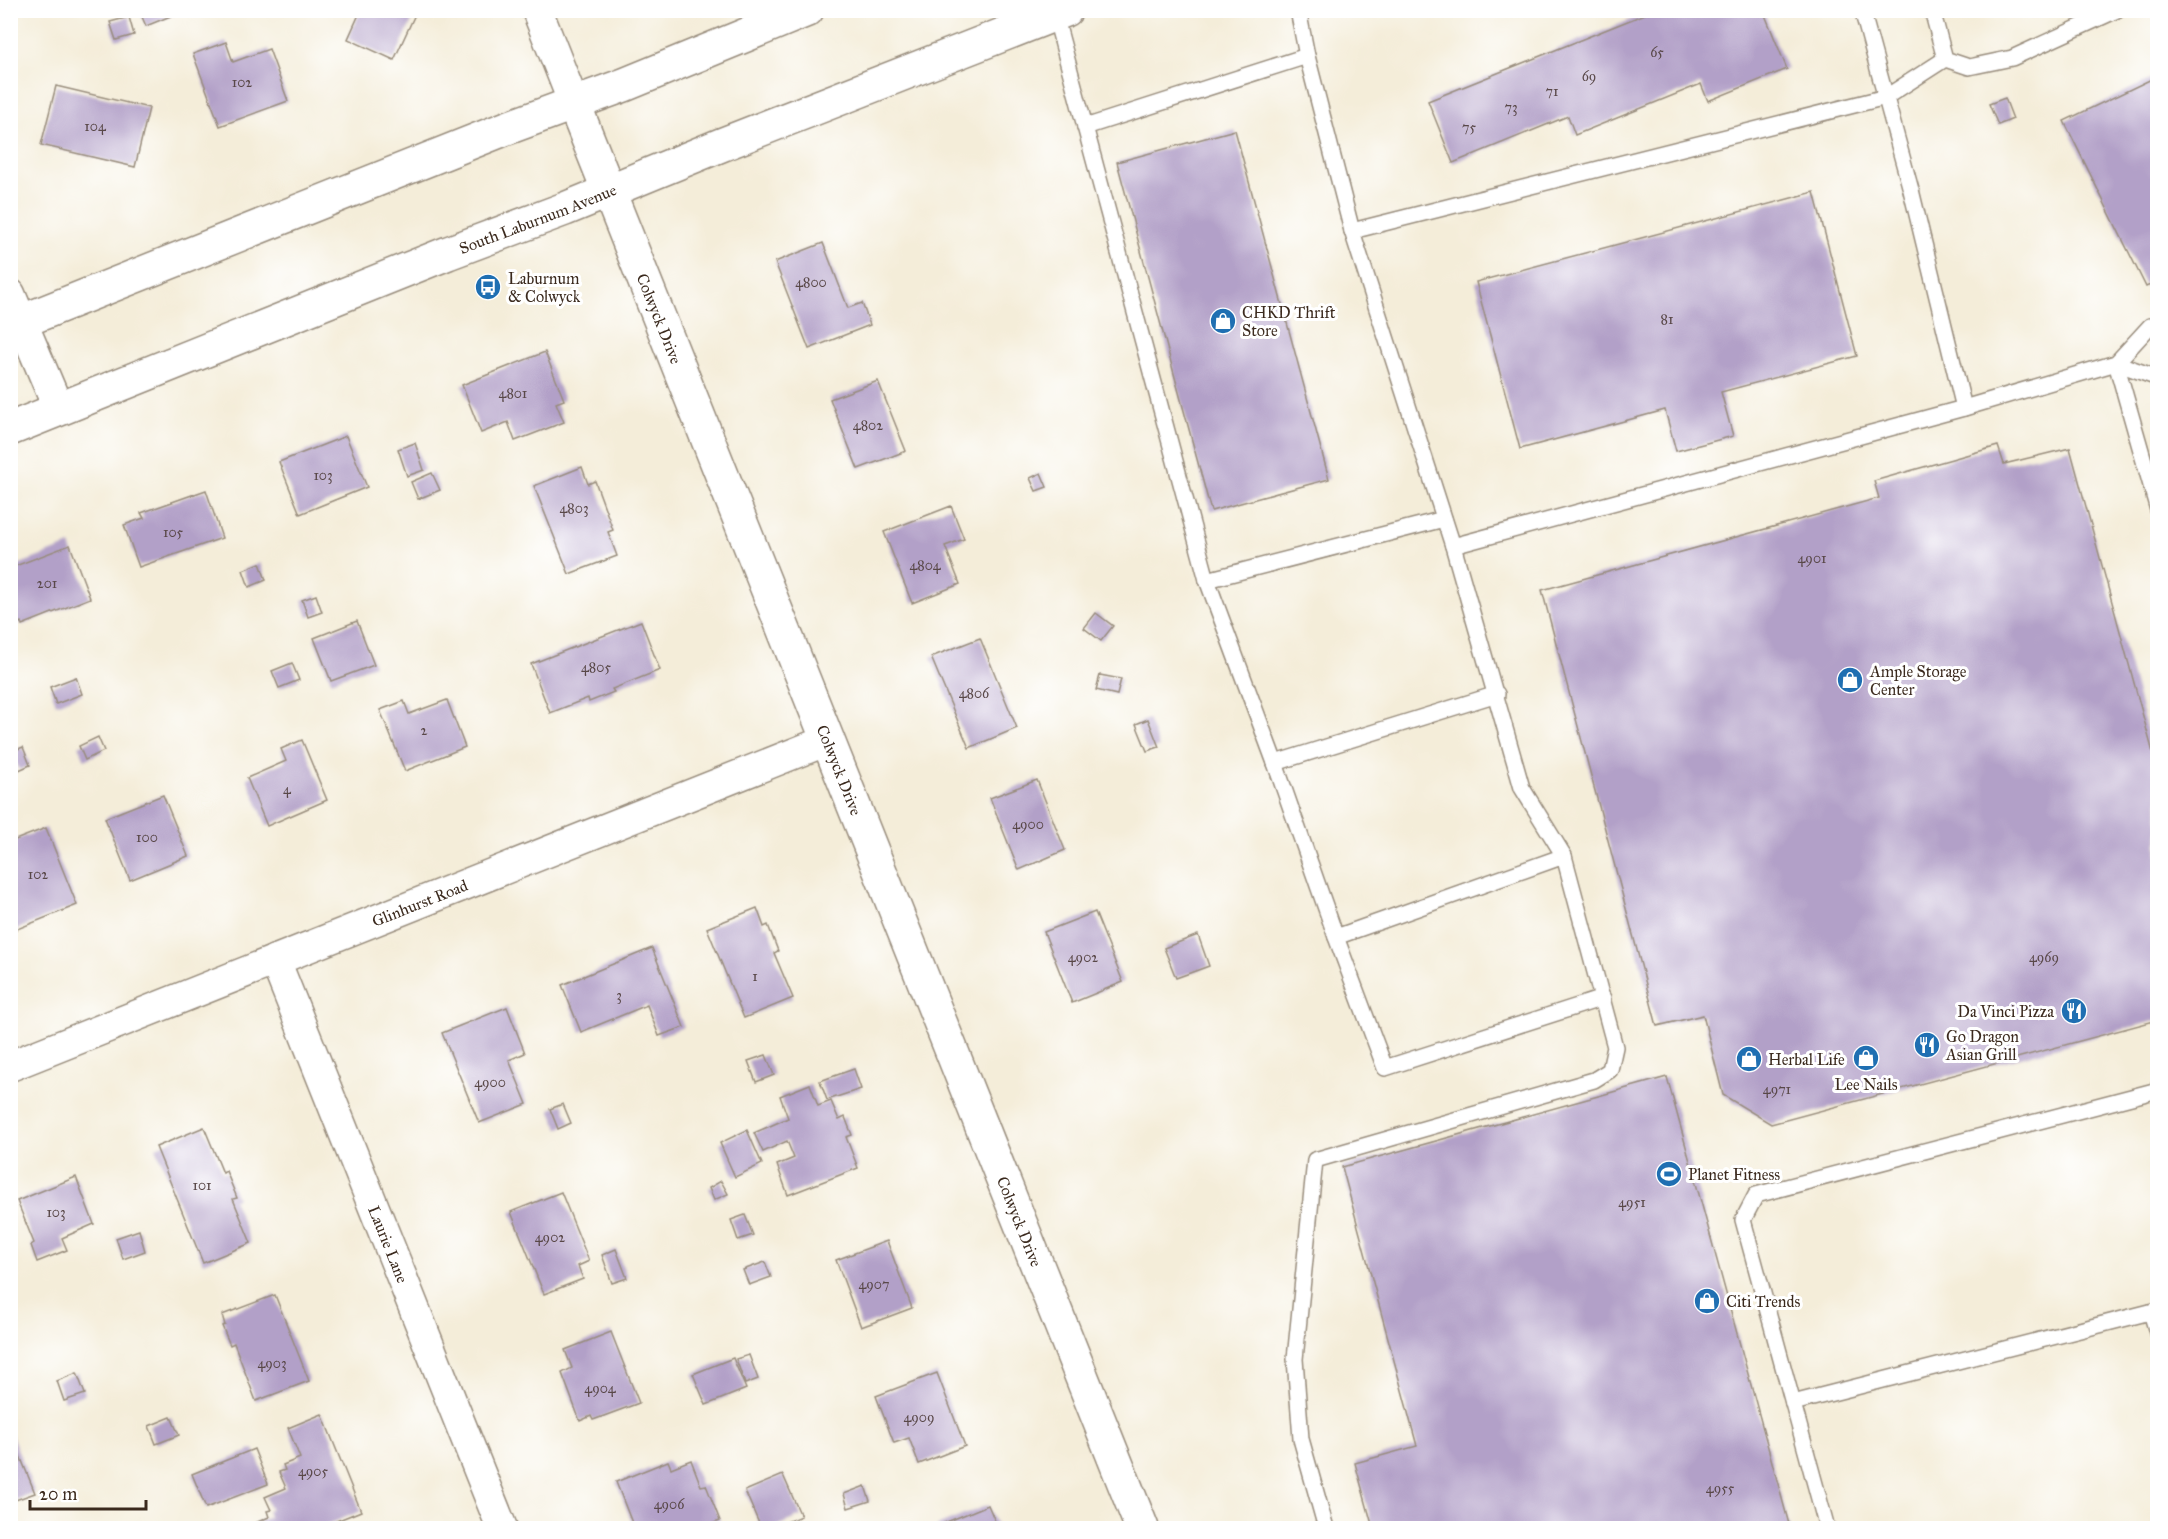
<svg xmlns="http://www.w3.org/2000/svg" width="2168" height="1539" viewBox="0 0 2168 1539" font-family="'IM FELL Great Primer',serif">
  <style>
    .building { fill: #b2a0c8 }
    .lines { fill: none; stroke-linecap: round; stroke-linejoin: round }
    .lane-casing { stroke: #988c7c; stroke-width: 18 }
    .street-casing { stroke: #988c7c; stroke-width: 33 }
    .secondary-casing { stroke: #988c7c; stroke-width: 36 }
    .primary-casing { stroke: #988c7c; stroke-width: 36 }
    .lane { stroke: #fff; stroke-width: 15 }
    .street { stroke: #fff; stroke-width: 30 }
    .secondary { stroke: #fff; stroke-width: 33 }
    .primary { stroke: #fff; stroke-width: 33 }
    .labels { text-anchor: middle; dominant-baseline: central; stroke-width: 6; stroke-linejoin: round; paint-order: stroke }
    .number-label { font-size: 14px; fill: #594848 }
    .street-label { font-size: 16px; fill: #3b2a1e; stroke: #fff }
    .poi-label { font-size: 16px; fill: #3b2a1e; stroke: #fff; text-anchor: start }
  </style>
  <rect width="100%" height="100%" fill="#fff"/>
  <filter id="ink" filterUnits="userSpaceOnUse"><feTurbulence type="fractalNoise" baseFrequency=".0167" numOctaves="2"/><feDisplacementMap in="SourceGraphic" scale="12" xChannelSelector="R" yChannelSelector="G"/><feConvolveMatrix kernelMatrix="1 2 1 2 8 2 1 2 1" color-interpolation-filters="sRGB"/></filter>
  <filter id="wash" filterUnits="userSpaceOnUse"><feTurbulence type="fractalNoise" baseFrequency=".008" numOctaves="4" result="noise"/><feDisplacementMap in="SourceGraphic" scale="24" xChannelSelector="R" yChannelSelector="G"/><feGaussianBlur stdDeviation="1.35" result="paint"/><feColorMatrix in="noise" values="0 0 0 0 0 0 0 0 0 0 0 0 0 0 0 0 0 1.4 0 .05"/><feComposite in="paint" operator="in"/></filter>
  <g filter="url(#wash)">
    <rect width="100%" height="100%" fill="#f4edd9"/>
    <g id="blocks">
      <!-- building -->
      <g class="building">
        <path d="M139 10H177L178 13 146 26Z"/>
        <path d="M361 10H417L394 60 348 39Z"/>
        <path d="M1655 10H1763L1787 69 1708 101 1701 84 1575 135 1568 116 1453 163 1428 101Z"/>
        <path d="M129 17 134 35 116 40 110 22Z"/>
        <path d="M226 42 233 62 269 49 288 101 220 126 193 54Z"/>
        <path d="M2158 76V281L2146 287 2064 121Z"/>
        <path d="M56 86 149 108 135 167 41 145Z"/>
        <path d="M2005 98 2013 119 1998 125 1989 104Z"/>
        <path d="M1235 130 1329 479 1211 511 1117 162Z"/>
        <path d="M1814 192 1857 356 1721 392 1733 436 1676 451 1665 410 1520 449 1476 282Z"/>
        <path d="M823 243 848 308 862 303 870 325 809 349 775 262Z"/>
        <path d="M545 352 564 400 556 403 564 422 515 441 508 422 481 433 462 385Z"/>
        <path d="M878 381 906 451 858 469 830 399Z"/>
        <path d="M346 436 367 487 300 514 279 462Z"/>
        <path d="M415 443 424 470 407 476 398 449Z"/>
        <path d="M1998 446 2004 464 2070 448 2158 771V1020L1771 1124 1723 1095 1703 1015 1657 1026 1542 590 1879 498 1874 481Z"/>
        <path d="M582 467 588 484 595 481 613 530 608 532 617 556 569 574 534 486Z"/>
        <path d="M432 473 440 490 418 499 411 482Z"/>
        <path d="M1041 473 1047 487 1036 491 1030 478Z"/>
        <path d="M206 490 222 538 139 567 124 525 144 518 141 513Z"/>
        <path d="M951 506 964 539 945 546 960 584 912 603 884 532Z"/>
        <path d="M70 545 90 598 22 625 21 622 10 627V568Z"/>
        <path d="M260 563 266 580 249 587 243 570Z"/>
        <path d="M316 595 322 612 308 617 302 600Z"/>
        <path d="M1096 613 1113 626 1101 641 1084 628Z"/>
        <path d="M357 621 374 665 331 681 314 638Z"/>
        <path d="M641 621 660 670 612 689 614 692 589 702 588 698 550 713 531 664Z"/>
        <path d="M980 638 1017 728 969 748 931 657Z"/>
        <path d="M292 663 299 680 279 688 272 671Z"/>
        <path d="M1100 675 1121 679 1117 695 1096 690Z"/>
        <path d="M76 677 82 694 56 704 50 687Z"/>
        <path d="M447 700 465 747 405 771 380 710 404 701 409 714Z"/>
        <path d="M1148 719 1159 747 1147 751 1136 724Z"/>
        <path d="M98 737 104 751 85 760 79 746Z"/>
        <path d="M302 740 327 800 267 826 247 778 286 761 281 749Z"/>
        <path d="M23 747 30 765 19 770 11 752Z"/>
        <path d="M1037 780 1065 850 1019 870 990 798Z"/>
        <path d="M163 795 188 856 130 880 105 818Z"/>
        <path d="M46 828 77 905 10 932V842Z"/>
        <path d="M757 908 764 927 768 925 778 951 774 953 793 998 744 1018 707 928Z"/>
        <path d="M1095 912 1123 982 1072 1003 1044 932Z"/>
        <path d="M1198 935 1209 966 1176 978 1164 948Z"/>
        <path d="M652 948 684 1027 659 1036 647 1005 581 1032 562 985Z"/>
        <path d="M507 1007 525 1053 509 1060 527 1104 479 1123 442 1033Z"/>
        <path d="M766 1055 774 1075 756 1082 748 1061Z"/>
        <path d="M854 1069 861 1089 827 1100 820 1081Z"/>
        <path d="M1667 1077 1790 1528H1373L1355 1463 1417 1446 1342 1167Z"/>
        <path d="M810 1084 818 1106 831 1101 839 1120 845 1117 852 1135 846 1137 858 1168 788 1195 777 1165 794 1158 787 1141 763 1152 754 1133 788 1118 780 1096Z"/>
        <path d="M563 1104 571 1123 558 1129 550 1109Z"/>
        <path d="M204 1127 223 1173 226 1171 237 1198 233 1199 251 1243 203 1263 156 1147Z"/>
        <path d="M747 1130 762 1164 735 1177 720 1143Z"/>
        <path d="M76 1177 94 1224 62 1238 67 1250 37 1262 31 1245 34 1243 17 1201Z"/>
        <path d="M721 1181 728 1194 714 1200 709 1188Z"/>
        <path d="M561 1192 589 1261 578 1266 583 1279 544 1294 511 1212Z"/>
        <path d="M745 1215 753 1235 738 1240 731 1220Z"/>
        <path d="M139 1230 145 1251 123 1259 116 1238Z"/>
        <path d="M887 1241 912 1308 861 1327 836 1260Z"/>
        <path d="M616 1249 627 1278 612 1283 602 1255Z"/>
        <path d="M765 1262 771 1277 749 1285 743 1270Z"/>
        <path d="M275 1295 309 1381 256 1401 234 1343 230 1345 222 1326 225 1325 222 1315Z"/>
        <path d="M611 1332 639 1403 593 1420 591 1416 580 1421 562 1373 572 1368 565 1350Z"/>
        <path d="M749 1355 758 1379 745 1384 736 1359Z"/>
        <path d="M733 1358 746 1389 706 1405 693 1374Z"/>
        <path d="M77 1373 85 1394 64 1401 57 1381Z"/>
        <path d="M937 1373 965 1446 919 1464 909 1438 894 1443 876 1396Z"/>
        <path d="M322 1414 361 1511 319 1528H258L255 1523 269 1517 267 1511 271 1510 265 1497 286 1488 279 1472 285 1470 283 1465 300 1458 288 1428Z"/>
        <path d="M171 1417 179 1435 156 1444 149 1426Z"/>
        <path d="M10 1431 35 1493 10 1502Z"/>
        <path d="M254 1449 268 1484 206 1508 192 1474Z"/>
        <path d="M691 1460 701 1486 706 1485 720 1521 700 1528H634L616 1482 668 1461 671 1468Z"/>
        <path d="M783 1475 801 1516 772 1528H761L745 1491Z"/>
        <path d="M865 1486 870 1501 848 1508 844 1494Z"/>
        <path d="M988 1505 998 1528H938L937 1526Z"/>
      </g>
    </g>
  </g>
  <g filter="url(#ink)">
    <use href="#blocks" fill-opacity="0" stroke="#988c7c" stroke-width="1.5"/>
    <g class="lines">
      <!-- lane casing -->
      <g class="lane-casing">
        <g id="lane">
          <path d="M1298 10 1307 56 1352 231 1453 546 1522 788 1564 856 1615 1047 1610 1070 1594 1080 1315 1160 1295 1359 1301 1439 1326 1528"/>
          <path d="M1862 10 1911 190 1964 408"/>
          <path d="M1932 10 1945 59 1969 67 2012 58 2117 10"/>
          <path d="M1055 15 1207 580 1444 519"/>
          <path d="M1085 127 1307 56"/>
          <path d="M1352 231 1886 97 1945 59"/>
          <path d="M2116 363 2158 510"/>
          <path d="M2116 363 2158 378"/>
          <path d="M1453 546 1964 408 2116 363 2150 326 2158 324"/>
          <path d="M1207 580 1275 763 1497 694"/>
          <path d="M1275 763 1336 937 1385 1068 1603 998"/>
          <path d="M1336 937 1564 856"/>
          <path d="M2151 1312 2158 1336"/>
          <path d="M1793 1403 2158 1310"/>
          <path d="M1827 1528 1743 1220 1756 1195 2158 1090"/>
        </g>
      </g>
      <!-- street casing -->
      <g class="street-casing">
        <g id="street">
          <path d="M537 10 574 104"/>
          <path d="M10 294 59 410"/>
          <path id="s1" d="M275 960 502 1528"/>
          <path id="s2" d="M10 1066 828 740"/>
        </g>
      </g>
      <!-- secondary casing -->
      <g class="secondary-casing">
        <g id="secondary">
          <path id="s3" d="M574 104 1142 1528"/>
        </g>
      </g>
      <!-- primary casing -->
      <g class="primary-casing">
        <g id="primary">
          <path d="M10 326 507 128 624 85 807 10"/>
          <path id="s4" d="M10 429 448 253 565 209 721 145 1066 10"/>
        </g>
      </g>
      <!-- lane -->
      <use href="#lane" class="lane"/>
      <!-- street -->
      <use href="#street" class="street"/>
      <!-- secondary -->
      <use href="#secondary" class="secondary"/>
      <!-- primary -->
      <use href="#primary" class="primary"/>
    </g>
  </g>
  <!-- icons -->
  <defs>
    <g id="bus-disc" transform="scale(1.35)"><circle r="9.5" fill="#1f6fb2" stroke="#fff"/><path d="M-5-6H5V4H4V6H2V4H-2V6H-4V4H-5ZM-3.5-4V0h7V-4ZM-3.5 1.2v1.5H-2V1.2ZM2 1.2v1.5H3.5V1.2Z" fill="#fff"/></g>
    <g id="shop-disc" transform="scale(1.35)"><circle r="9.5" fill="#1f6fb2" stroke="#fff"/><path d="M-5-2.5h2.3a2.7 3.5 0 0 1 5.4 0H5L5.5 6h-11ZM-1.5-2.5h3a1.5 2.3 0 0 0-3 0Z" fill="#fff"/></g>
    <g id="restaurant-disc" transform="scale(1.35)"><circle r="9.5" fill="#1f6fb2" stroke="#fff"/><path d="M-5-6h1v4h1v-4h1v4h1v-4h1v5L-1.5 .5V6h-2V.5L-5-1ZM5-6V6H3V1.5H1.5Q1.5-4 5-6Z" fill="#fff"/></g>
    <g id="stadium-disc" transform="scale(1.35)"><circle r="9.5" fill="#1f6fb2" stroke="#fff"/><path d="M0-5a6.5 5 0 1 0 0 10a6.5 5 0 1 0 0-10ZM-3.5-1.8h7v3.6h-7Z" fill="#fff"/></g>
  </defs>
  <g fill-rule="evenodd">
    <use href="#bus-disc" x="488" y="287"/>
    <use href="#shop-disc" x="1223" y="321"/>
    <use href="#shop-disc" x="1850" y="680"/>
    <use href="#restaurant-disc" x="2074" y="1011"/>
    <use href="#restaurant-disc" x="1927" y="1045"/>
    <use href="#shop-disc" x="1866" y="1058"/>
    <use href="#shop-disc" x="1749" y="1059"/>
    <use href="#stadium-disc" x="1669" y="1174"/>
    <use href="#shop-disc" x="1707" y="1301"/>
  </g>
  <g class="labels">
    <!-- number labels -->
    <g class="number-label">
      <text x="1657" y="52">65</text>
      <text x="1589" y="76">69</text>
      <text x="242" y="82">102</text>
      <text x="1552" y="91">71</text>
      <text x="1511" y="107">73</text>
      <text x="95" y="126">104</text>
      <text x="1469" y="127">75</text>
      <text x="811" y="282">4800</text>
      <text x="1667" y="319">81</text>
      <text x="513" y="393">4801</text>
      <text x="868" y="425">4802</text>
      <text x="323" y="475">103</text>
      <text x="574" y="508">4803</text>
      <text x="173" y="532">105</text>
      <text x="1812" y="558">4901</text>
      <text x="925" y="565">4804</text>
      <text x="47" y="583">201</text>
      <text x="596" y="667">4805</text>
      <text x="974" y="693">4806</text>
      <text x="424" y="730">2</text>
      <text x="287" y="789">4</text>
      <text x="1028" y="824">4900</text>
      <text x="147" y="837">100</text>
      <text x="38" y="874">102</text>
      <text x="1083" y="957">4902</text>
      <text x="2044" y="957">4969</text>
      <text x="755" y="976">1</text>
      <text x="619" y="995">3</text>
      <text x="490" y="1082">4900</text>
      <text x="1777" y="1089">4971</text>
      <text x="202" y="1185">101</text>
      <text x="1632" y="1202">4951</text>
      <text x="56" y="1212">103</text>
      <text x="550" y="1237">4902</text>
      <text x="874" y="1284">4907</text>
      <text x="272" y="1363">4903</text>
      <text x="600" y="1388">4904</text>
      <text x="919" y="1417">4909</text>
      <text x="313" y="1471">4905</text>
      <text x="1720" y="1488">4955</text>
      <text x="669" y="1504">4906</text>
    </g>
    <!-- street labels -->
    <g class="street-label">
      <text stroke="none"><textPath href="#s4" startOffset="568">South Laburnum Avenue</textPath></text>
      <text stroke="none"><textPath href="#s3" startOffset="231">Colwyck Drive</textPath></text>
      <text stroke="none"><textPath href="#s3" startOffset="717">Colwyck Drive</textPath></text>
      <text stroke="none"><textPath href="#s2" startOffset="441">Glinhurst Road</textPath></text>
      <text stroke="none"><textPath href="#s3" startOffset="1203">Colwyck Drive</textPath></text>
      <text stroke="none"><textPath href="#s1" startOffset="306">Laurie Lane</textPath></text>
    </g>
    <!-- poi labels -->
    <g class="poi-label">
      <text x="508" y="278">Laburnum<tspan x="508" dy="18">&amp; Colwyck</tspan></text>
      <text x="1242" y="312">CHKD Thrift<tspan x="1242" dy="18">Store</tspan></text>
      <text x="1870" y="671">Ample Storage<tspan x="1870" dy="18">Center</tspan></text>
      <text x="2054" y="1011" text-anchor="end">Da Vinci Pizza</text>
      <text x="1946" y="1036">Go Dragon<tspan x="1946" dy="18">Asian Grill</tspan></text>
      <text x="1768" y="1059">Herbal Life</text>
      <text x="1866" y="1084" text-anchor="middle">Lee Nails</text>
      <text x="1688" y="1174">Planet Fitness</text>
      <text x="1726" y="1301">Citi Trends</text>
    </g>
  </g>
  <!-- margin -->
  <rect width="2168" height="1539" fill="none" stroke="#fff" stroke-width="36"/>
  <!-- scale -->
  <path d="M30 1500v9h116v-9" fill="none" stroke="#3b2a1e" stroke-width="3"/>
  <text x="39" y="1500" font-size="18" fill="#3b2a1e" stroke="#ffffff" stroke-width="4.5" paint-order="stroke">20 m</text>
</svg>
